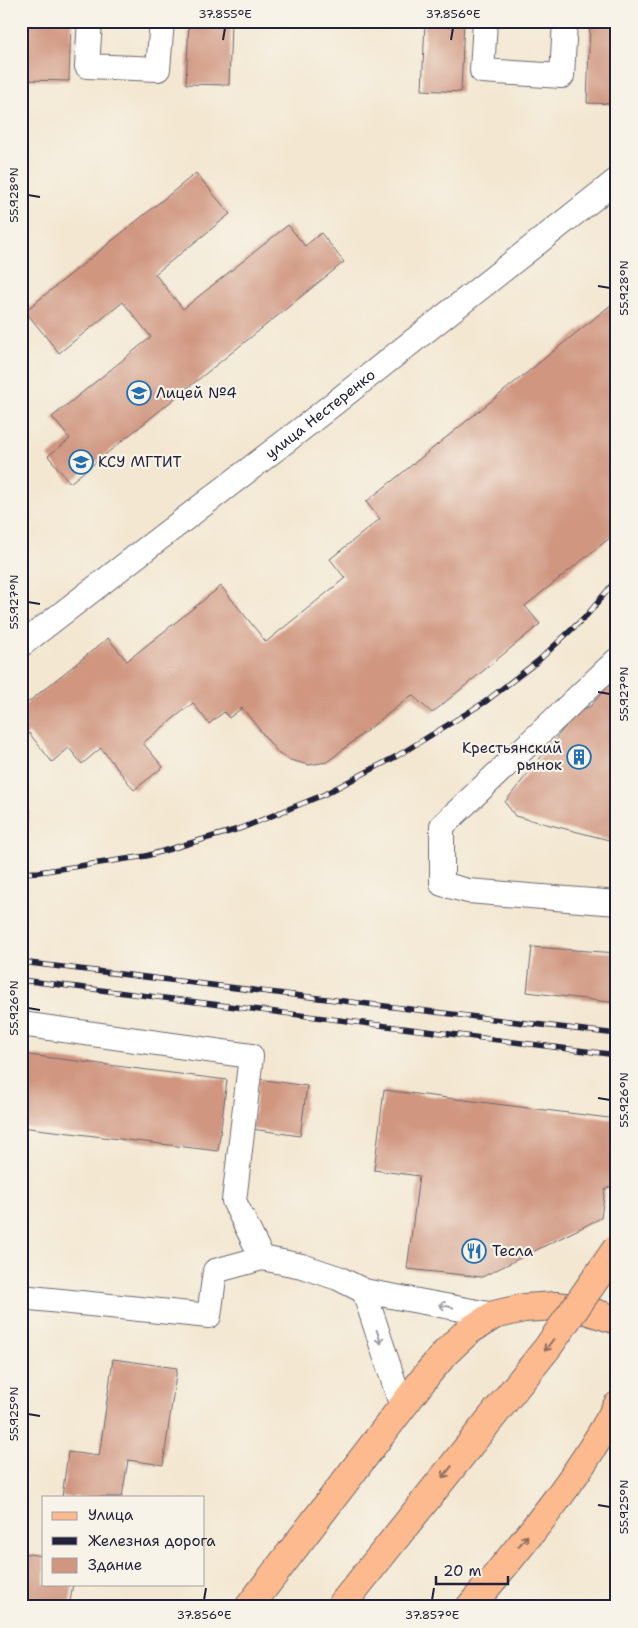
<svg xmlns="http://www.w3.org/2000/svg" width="638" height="1628" viewBox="0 0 638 1628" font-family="'Shantell Sans',sans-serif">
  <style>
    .building { fill: #d09680 }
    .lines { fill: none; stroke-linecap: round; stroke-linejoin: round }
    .minor-casing { stroke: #6b6770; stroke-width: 26 }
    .major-casing { stroke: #6b6770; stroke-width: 30 }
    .minor { stroke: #fff; stroke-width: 24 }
    .major { stroke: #fcba8e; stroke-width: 28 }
    .rail-casing { stroke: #22223b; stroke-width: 5.5 }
    .rail { stroke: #f7f3e8; stroke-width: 4; stroke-dasharray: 11; stroke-linecap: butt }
    .major-bridge-casing { stroke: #6b6770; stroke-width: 30; stroke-linecap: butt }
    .major-bridge { stroke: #fcba8e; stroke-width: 28 }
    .oneway { stroke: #9c9ca7 }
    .oneway2 { stroke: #8f6e64 }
    .ticks { fill: none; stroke: #22223b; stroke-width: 2 }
    .labels { text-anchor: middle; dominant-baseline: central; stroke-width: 4.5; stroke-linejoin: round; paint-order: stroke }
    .poi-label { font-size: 15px; fill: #22223b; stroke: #f7f3e8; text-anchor: start }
    .street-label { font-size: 15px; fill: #22223b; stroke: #f7f3e8 }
    .neatline { fill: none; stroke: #22223b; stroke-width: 2 }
    .ticks-label { font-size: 12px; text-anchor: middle; fill: #22223b }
  </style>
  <rect width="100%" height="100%" fill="#f7f3e8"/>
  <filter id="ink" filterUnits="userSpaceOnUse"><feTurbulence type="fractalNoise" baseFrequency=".02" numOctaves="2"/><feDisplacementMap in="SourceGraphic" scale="10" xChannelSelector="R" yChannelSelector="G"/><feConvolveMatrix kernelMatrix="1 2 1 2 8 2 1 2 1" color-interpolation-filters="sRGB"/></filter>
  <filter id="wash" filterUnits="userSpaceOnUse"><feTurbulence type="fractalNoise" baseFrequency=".0096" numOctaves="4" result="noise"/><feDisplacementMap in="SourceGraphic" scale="20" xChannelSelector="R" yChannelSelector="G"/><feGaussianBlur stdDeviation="1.12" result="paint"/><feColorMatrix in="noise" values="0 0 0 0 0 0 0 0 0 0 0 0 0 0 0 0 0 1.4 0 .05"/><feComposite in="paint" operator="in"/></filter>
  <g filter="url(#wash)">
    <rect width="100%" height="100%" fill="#f3e7d1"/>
    <g id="blocks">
      <!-- building -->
      <g class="building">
        <path d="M27 21H71L69 81 26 80Z"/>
        <path d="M189 21H231L229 85 186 84Z"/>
        <path d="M425 21H464L461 92 422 90Z"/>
        <path d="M590 21H617V104L587 103Z"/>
        <path d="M196 173 230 214 155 274 183 309 288 225 305 246 321 233 344 262 70 483 48 456 70 439 52 417 151 337 123 302 59 353 25 311Z"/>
        <path d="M617 300V532L525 606 540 624 432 713 412 695 327 762 309 765 290 760 279 754 242 708 229 718 224 712 209 724 193 703 143 743 163 767 134 790 101 748 82 764 69 748 52 762 29 733 21 739V708L108 638 127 661 221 586 266 642 345 578 330 559 380 519 366 502Z"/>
        <path d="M617 675V842L515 816 505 802 577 712 591 706Z"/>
        <path d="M21 810 29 811 26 849H21Z"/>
        <path d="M532 947 617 953V1003L527 992Z"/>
        <path d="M21 1054 227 1080 218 1151 21 1127Z"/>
        <path d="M259 1079 307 1086 300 1136 252 1129Z"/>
        <path d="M384 1090 617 1119V1184L605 1189 601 1218 482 1277 407 1269 419 1176 374 1170Z"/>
        <path d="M113 1359 177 1368 163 1465 128 1460 122 1497H62L68 1452 99 1456Z"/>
        <path d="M21 1553 44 1556V1584H73L69 1607H21Z"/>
      </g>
    </g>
  </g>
  <g filter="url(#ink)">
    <use href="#blocks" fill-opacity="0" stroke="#6b6770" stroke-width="1"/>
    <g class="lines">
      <!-- minor casing -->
      <g class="minor-casing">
        <g id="minor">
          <path d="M90 21 87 66 158 69 162 21"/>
          <path d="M485 21 482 71 562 76 565 21"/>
          <path id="s1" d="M21 645 299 431 617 180"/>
          <path d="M617 660 442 826V884L468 891 617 903"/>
          <path d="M21 1024 251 1056 234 1201 262 1258"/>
          <path d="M364 1291 402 1407"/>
          <path d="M21 1297 209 1316 215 1271 262 1258 302 1266 338 1278 364 1291 494 1315"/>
        </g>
      </g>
      <!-- major casing -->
      <g class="major-casing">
        <g id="major">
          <path d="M249 1607 429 1372 447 1351 467 1332 494 1315 524 1308 556 1306 582 1309 617 1320"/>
          <path d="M470 1607C523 1543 578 1479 617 1406"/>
        </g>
      </g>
      <!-- minor -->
      <use href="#minor" class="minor"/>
      <!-- major -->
      <use href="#major" class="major"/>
      <!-- rail casing -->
      <g class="rail-casing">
        <g id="rail">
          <path d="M21 873 39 872 146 856 242 828 323 795 397 756 485 702 538 661 587 615 617 579"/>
          <path d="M21 962 617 1034"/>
          <path d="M21 980 617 1055"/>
        </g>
      </g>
      <!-- rail -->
      <use href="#rail" class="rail"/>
      <!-- major-bridge casing -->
      <g class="major-bridge-casing">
        <path id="major-bridge" d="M340 1607 548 1347 617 1248"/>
      </g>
      <!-- major-bridge -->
      <use href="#major-bridge" class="major-bridge"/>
    </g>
    <!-- one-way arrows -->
    <defs><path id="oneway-shaft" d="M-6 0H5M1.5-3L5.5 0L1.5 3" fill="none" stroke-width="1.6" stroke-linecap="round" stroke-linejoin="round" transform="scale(1.25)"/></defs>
    <g class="oneway">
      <use href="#oneway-shaft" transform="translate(446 1306) rotate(-169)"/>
      <use href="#oneway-shaft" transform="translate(379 1337) rotate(72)"/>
    </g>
    <g class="oneway2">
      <use href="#oneway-shaft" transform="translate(549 1345) rotate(127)"/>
      <use href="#oneway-shaft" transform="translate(447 1472) rotate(129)"/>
      <use href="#oneway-shaft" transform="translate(523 1541) rotate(-51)"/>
    </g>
  </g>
  <!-- ticks -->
  <path class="ticks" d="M223 40 225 28M451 40 453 28M28 195 40 197M598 286 610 288M28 602 40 604M598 692 610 694M28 1008 40 1010M598 1098 610 1100M28 1414 40 1416M598 1505 610 1507M204 1600 206 1588M432 1600 434 1588"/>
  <!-- icons -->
  <defs>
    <g id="school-ring" transform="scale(1.25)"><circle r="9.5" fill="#f7f3e8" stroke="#1f6fb2" stroke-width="1.5"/><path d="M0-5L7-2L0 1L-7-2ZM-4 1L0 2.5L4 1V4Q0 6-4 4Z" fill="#1f6fb2"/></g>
    <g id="university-ring" transform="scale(1.25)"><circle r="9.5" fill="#f7f3e8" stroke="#1f6fb2" stroke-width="1.5"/><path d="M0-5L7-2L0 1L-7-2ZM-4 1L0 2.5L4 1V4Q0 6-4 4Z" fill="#1f6fb2"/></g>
    <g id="building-ring" transform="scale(1.25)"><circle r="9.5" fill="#f7f3e8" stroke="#1f6fb2" stroke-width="1.5"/><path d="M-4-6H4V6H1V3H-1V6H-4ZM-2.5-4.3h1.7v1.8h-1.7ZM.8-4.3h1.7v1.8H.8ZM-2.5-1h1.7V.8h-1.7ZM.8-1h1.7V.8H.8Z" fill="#1f6fb2"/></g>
    <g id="restaurant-ring" transform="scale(1.25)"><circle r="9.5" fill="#f7f3e8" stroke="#1f6fb2" stroke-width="1.5"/><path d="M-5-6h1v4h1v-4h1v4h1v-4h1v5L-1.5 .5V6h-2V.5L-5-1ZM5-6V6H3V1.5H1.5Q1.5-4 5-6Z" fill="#1f6fb2"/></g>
  </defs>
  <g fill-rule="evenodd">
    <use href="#school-ring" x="139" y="393"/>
    <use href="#university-ring" x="81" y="462"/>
    <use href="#building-ring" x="579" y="757"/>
    <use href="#restaurant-ring" x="474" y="1251"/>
  </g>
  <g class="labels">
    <!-- poi labels -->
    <g class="poi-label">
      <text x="156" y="393">Лицей №4</text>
      <text x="98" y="462">КСУ МГТИТ</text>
      <text x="562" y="748" text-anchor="end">Крестьянский<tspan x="562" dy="17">рынок</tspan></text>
      <text x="492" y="1251">Тесла</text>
    </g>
    <!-- street labels -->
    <g class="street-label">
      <text stroke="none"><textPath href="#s1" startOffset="378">улица Нестеренко</textPath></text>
    </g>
  </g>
  <!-- margin -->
  <rect width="638" height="1628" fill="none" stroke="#f7f3e8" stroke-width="55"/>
  <!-- legend -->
  <rect x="42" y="1496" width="162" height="90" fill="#f7f3e8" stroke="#a29fa3"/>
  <rect x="52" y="1512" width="25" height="8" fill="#fcba8e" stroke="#a29fa3"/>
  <text x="88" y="1520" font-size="15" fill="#22223b">Улица</text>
  <rect x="52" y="1537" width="25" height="8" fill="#22223b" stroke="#a29fa3"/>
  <text x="88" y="1546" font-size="15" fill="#22223b">Железная дорога</text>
  <rect x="52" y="1558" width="25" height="15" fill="#d09680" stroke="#a29fa3"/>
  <text x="88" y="1570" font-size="15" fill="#22223b">Здание</text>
  <!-- scale -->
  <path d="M436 1576v8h72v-8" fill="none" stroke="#22223b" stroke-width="2.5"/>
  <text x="443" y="1576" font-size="15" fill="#22223b" stroke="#f7f3e8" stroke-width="4" paint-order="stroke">20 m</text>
  <rect x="28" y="28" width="582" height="1572" class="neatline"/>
  <g class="ticks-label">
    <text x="225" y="18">37.855°E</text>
    <text x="453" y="18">37.856°E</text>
    <text transform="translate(14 195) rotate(-90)" y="4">55.928°N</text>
    <text transform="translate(624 288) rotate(-90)" y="4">55.928°N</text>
    <text transform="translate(14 602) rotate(-90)" y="4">55.927°N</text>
    <text transform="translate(624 694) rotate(-90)" y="4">55.927°N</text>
    <text transform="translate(14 1008) rotate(-90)" y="4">55.926°N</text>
    <text transform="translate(624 1100) rotate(-90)" y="4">55.926°N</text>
    <text transform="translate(14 1414) rotate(-90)" y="4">55.925°N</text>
    <text transform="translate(624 1507) rotate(-90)" y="4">55.925°N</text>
    <text x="204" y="1619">37.856°E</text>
    <text x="432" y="1619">37.857°E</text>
  </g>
</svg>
